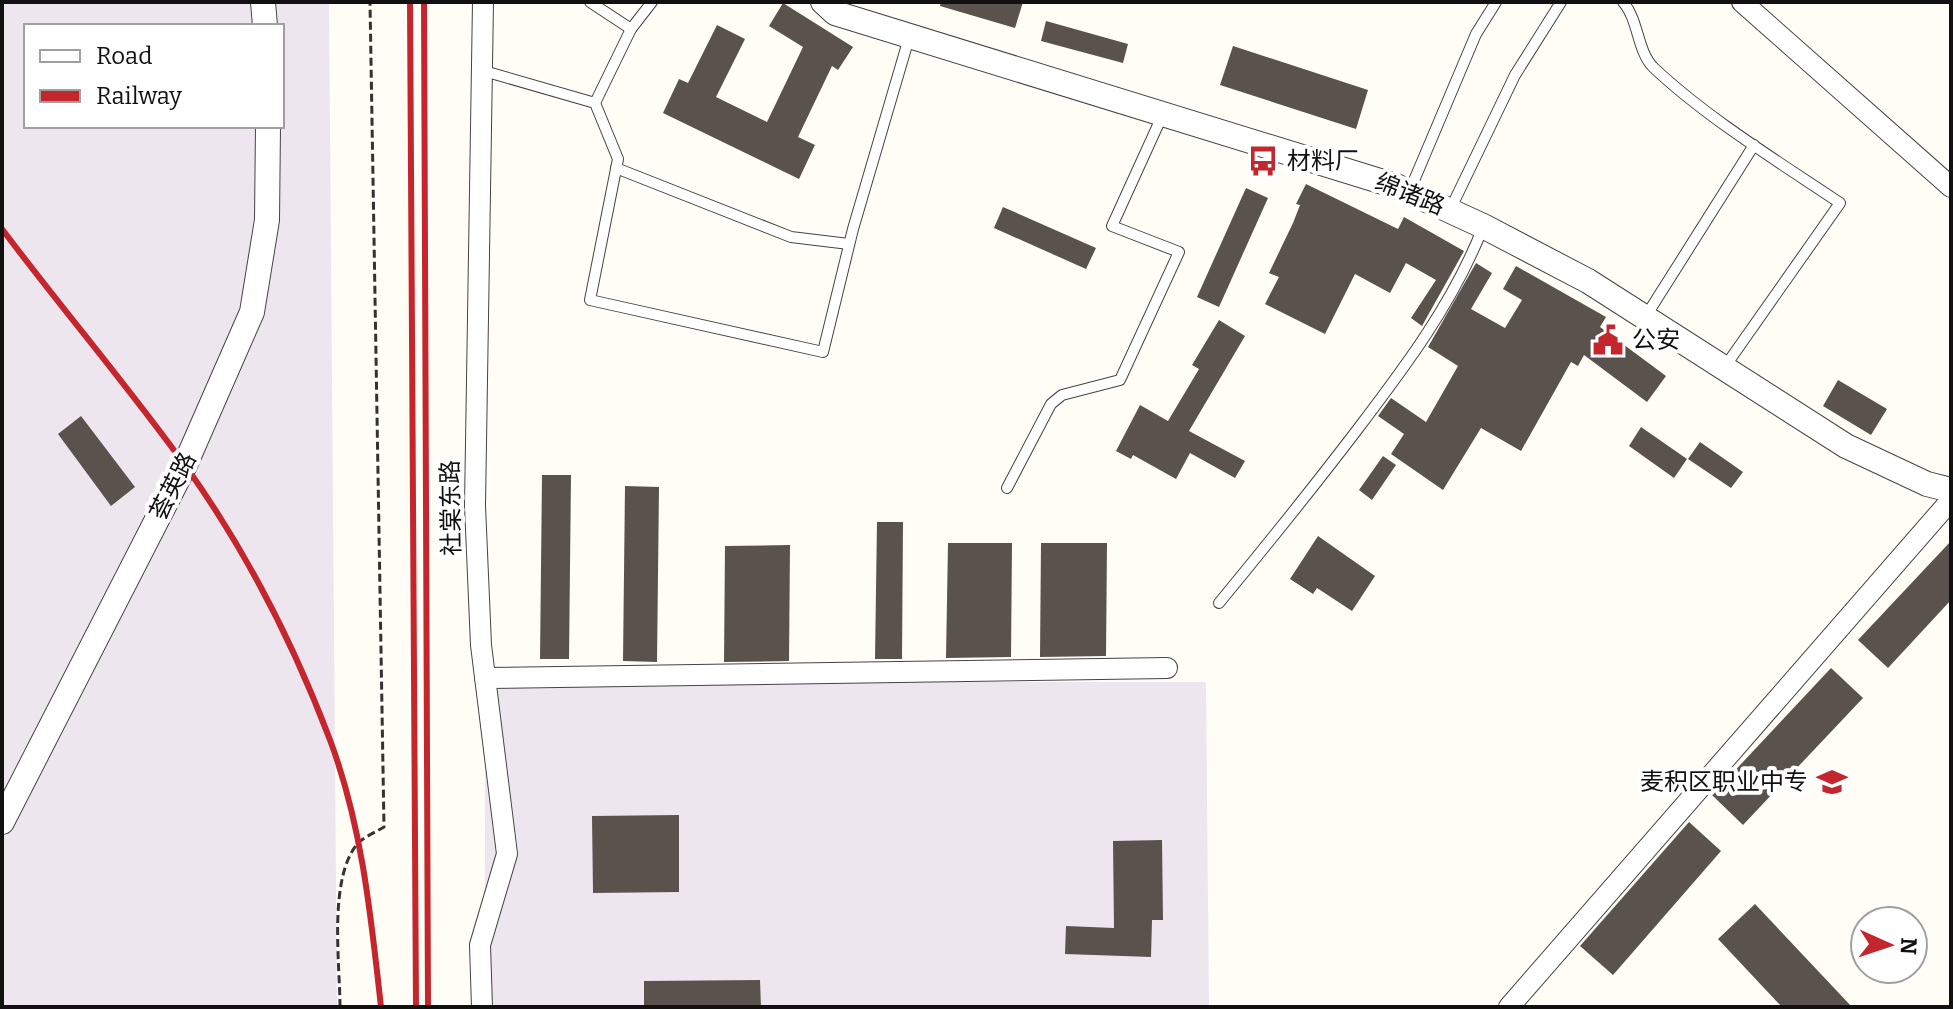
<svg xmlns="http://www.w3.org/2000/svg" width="1953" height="1009" viewBox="0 0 1953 1009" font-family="Bitter,'Noto Sans SC',serif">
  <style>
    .industrial { fill: #eee6ef; fill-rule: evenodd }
    .building { fill: #5a524d }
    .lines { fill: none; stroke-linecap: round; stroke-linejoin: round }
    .service-casing { stroke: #444; stroke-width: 12 }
    .minor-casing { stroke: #444; stroke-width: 22 }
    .tertiary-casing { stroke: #444; stroke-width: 26 }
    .path { stroke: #333; stroke-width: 3; stroke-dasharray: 8 4; stroke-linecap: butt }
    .service { stroke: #fff; stroke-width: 10 }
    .minor { stroke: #fff; stroke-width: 20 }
    .tertiary { stroke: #fff; stroke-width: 24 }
    .rail { stroke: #c4262e; stroke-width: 6 }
    .labels { text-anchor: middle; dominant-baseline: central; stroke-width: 8; stroke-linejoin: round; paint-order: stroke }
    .poi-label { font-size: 24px; fill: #111; stroke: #fff; text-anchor: start }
    .street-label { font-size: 24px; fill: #111; stroke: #fff }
  </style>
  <rect width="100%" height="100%" fill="#fffdf5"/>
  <!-- industrial -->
  <g class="industrial">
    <path d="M2 2H329L337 1007H2ZM26 26H282V126H26Z"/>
    <path d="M485 682H1206L1209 1007H485Z"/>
  </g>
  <!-- building -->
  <g class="building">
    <path d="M941 2H1023L1015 28 940 6Z"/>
    <path d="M783 3 853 47 838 70 832 66 798 137 815 145 799 179 663 113 679 79 688 83 717 25 745 39 716 97 767 122 803 47 769 26Z"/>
    <path d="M1046 21 1128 44 1123 63 1041 41Z"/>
    <path d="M1233 46 1368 90 1356 129 1220 85Z"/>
    <path d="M1306 184 1398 229 1404 217 1464 251 1422 326 1411 318 1436 280 1406 263 1390 293 1355 274 1325 334 1265 304 1279 277 1269 273 1293 223 1300 205 1296 204Z"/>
    <path d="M1246 188 1268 198 1219 307 1197 297Z"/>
    <path d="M1003 207 1096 248 1086 269 994 228Z"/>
    <path d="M1476 263 1492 273 1471 309 1505 328 1522 300 1503 289 1516 266 1606 317 1600 327 1666 376 1647 402 1584 355 1578 366 1571 362 1521 451 1481 428 1443 490 1391 454 1404 434 1378 416 1391 398 1426 422 1458 366 1428 347Z"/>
    <path d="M1219 320 1245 336 1189 431 1245 461 1235 478 1190 453 1176 479 1133 455 1131 459 1116 451 1140 405 1168 421 1199 369 1192 365Z"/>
    <path d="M1838 380 1887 409 1871 435 1823 406Z"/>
    <path d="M81 416 135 487 111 506 58 434Z"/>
    <path d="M1641 427 1687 459 1674 478 1629 446Z"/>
    <path d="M1700 442 1743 472 1731 488 1688 459Z"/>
    <path d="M1383 456 1396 465 1372 500 1359 490Z"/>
    <path d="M542 475H571L569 659H540Z"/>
    <path d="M625 486 659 487 657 662 623 661Z"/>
    <path d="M877 522H903L902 659H875Z"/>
    <path d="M1318 536 1375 576 1352 611 1317 588 1313 594 1290 579Z"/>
    <path d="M1951 541V600L1888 668 1858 640Z"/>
    <path d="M948 543H1012L1011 657 946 658Z"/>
    <path d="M1041 543H1107L1106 656 1040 657Z"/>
    <path d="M790 545 789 661 724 662 725 546Z"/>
    <path d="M1831 668 1863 698 1743 825 1712 795Z"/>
    <path d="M679 815V892L593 893 592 816Z"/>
    <path d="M1689 822 1721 851 1613 975 1580 946Z"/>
    <path d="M1162 840 1163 920H1152L1151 957 1065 954 1066 926 1114 928 1113 841Z"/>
    <path d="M1755 904 1852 1007H1782L1718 939Z"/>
    <path d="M760 980 761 1007H644V981Z"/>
  </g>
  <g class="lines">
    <!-- service casing -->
    <g class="service-casing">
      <g id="service">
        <path d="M590 2 631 29"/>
        <path d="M1623 2C1639 20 1637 52 1654 68 1707 118 1779 162 1840 203L1724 368"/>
        <path d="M484 71 595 103 618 159 590 300 823 352 853 229 909 38"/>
        <path d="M595 103 631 29 652 2"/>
        <path d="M616 168 791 237 849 244"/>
        <path d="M1410 190 1476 34 1496 2"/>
        <path d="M1450 210 1515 75 1561 2"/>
        <path d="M1646 316 1754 145"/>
        <path d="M1007 488 1051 404 1062 395 1120 380 1179 252 1112 226 1163 114"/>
        <path d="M1219 603C1266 546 1312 489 1357 430 1405 367 1454 302 1483 227"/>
      </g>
    </g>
    <!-- minor casing -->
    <g class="minor-casing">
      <g id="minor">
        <path d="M1742 2 1951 187"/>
        <path d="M485 678 1167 668"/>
        <path d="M482 1007 480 945 507 854 481 645 475 506 483 2"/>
        <path d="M1509 1007 1951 500"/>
      </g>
    </g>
    <!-- tertiary casing -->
    <g class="tertiary-casing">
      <g id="tertiary">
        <path d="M263 2 265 26"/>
        <path d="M823 2 835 13 1396 186 1483 226 1588 281 1846 446 1927 484 1951 490"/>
        <path d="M2 822 185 465 252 312 267 220 268 126"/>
      </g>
    </g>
    <!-- path -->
    <path class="path" d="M340 1007C340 963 328 878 358 843 364 837 376 832 384 827L370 2"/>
    <!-- service -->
    <use href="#service" class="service"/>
    <!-- minor -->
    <use href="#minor" class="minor"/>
    <!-- tertiary -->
    <use href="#tertiary" class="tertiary"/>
    <!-- rail -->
    <g class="rail">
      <path d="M410 2 416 1007"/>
      <path d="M424 2 428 1007"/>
      <path d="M2 229C62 309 128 386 187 468 246 551 294 645 330 740 362 825 371 917 381 1007"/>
    </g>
  </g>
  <!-- icons -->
  <defs>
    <g id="bus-bare" transform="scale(2.4)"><path d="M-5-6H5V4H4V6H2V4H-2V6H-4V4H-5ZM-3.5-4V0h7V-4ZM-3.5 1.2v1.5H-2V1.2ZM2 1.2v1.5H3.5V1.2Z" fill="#c4262e" stroke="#fff" stroke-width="2.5" paint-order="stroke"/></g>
    <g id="civic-bare" transform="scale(2.4)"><path d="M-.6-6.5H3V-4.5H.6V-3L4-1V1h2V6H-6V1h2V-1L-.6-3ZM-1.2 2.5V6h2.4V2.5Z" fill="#c4262e" stroke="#fff" stroke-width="2.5" paint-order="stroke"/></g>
    <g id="university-bare" transform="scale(2.4)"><path d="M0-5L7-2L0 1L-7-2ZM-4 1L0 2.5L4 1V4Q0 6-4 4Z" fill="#c4262e" stroke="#fff" stroke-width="2.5" paint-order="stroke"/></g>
  </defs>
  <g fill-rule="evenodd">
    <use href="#bus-bare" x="1263" y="161"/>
    <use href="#civic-bare" x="1608" y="340"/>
    <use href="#university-bare" x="1832" y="782"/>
  </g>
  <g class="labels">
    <!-- poi labels -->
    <g class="poi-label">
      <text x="1287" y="161">材料厂</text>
      <text x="1632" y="340">公安</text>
      <text x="1808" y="782" text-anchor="end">麦积区职业中专</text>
    </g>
    <!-- street labels -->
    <g class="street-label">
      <text transform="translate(1410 194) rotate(22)">绵诸路</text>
      <text transform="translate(173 486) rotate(-63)">荟英路</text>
      <text transform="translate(451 508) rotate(-91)">社棠东路</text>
    </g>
  </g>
  <!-- border -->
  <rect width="1953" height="1009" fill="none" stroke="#111111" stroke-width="8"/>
  <!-- legend -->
  <rect x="24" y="24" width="260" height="104" fill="#ffffff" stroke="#a0a0a0" stroke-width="2"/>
  <rect x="40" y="50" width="40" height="12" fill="#ffffff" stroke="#a0a0a0" stroke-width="2"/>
  <text x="96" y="64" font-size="24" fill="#111111">Road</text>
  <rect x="40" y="90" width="40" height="12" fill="#c4262e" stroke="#a0a0a0" stroke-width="2"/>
  <text x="96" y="104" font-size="24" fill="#111111">Railway</text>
  <!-- north arrow -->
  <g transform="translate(1889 945) rotate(93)"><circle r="38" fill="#ffffff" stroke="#a0a0a0" stroke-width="2"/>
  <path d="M0-6L14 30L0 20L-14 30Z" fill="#c4262e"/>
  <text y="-12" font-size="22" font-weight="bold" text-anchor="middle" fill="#111111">N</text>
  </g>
</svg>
